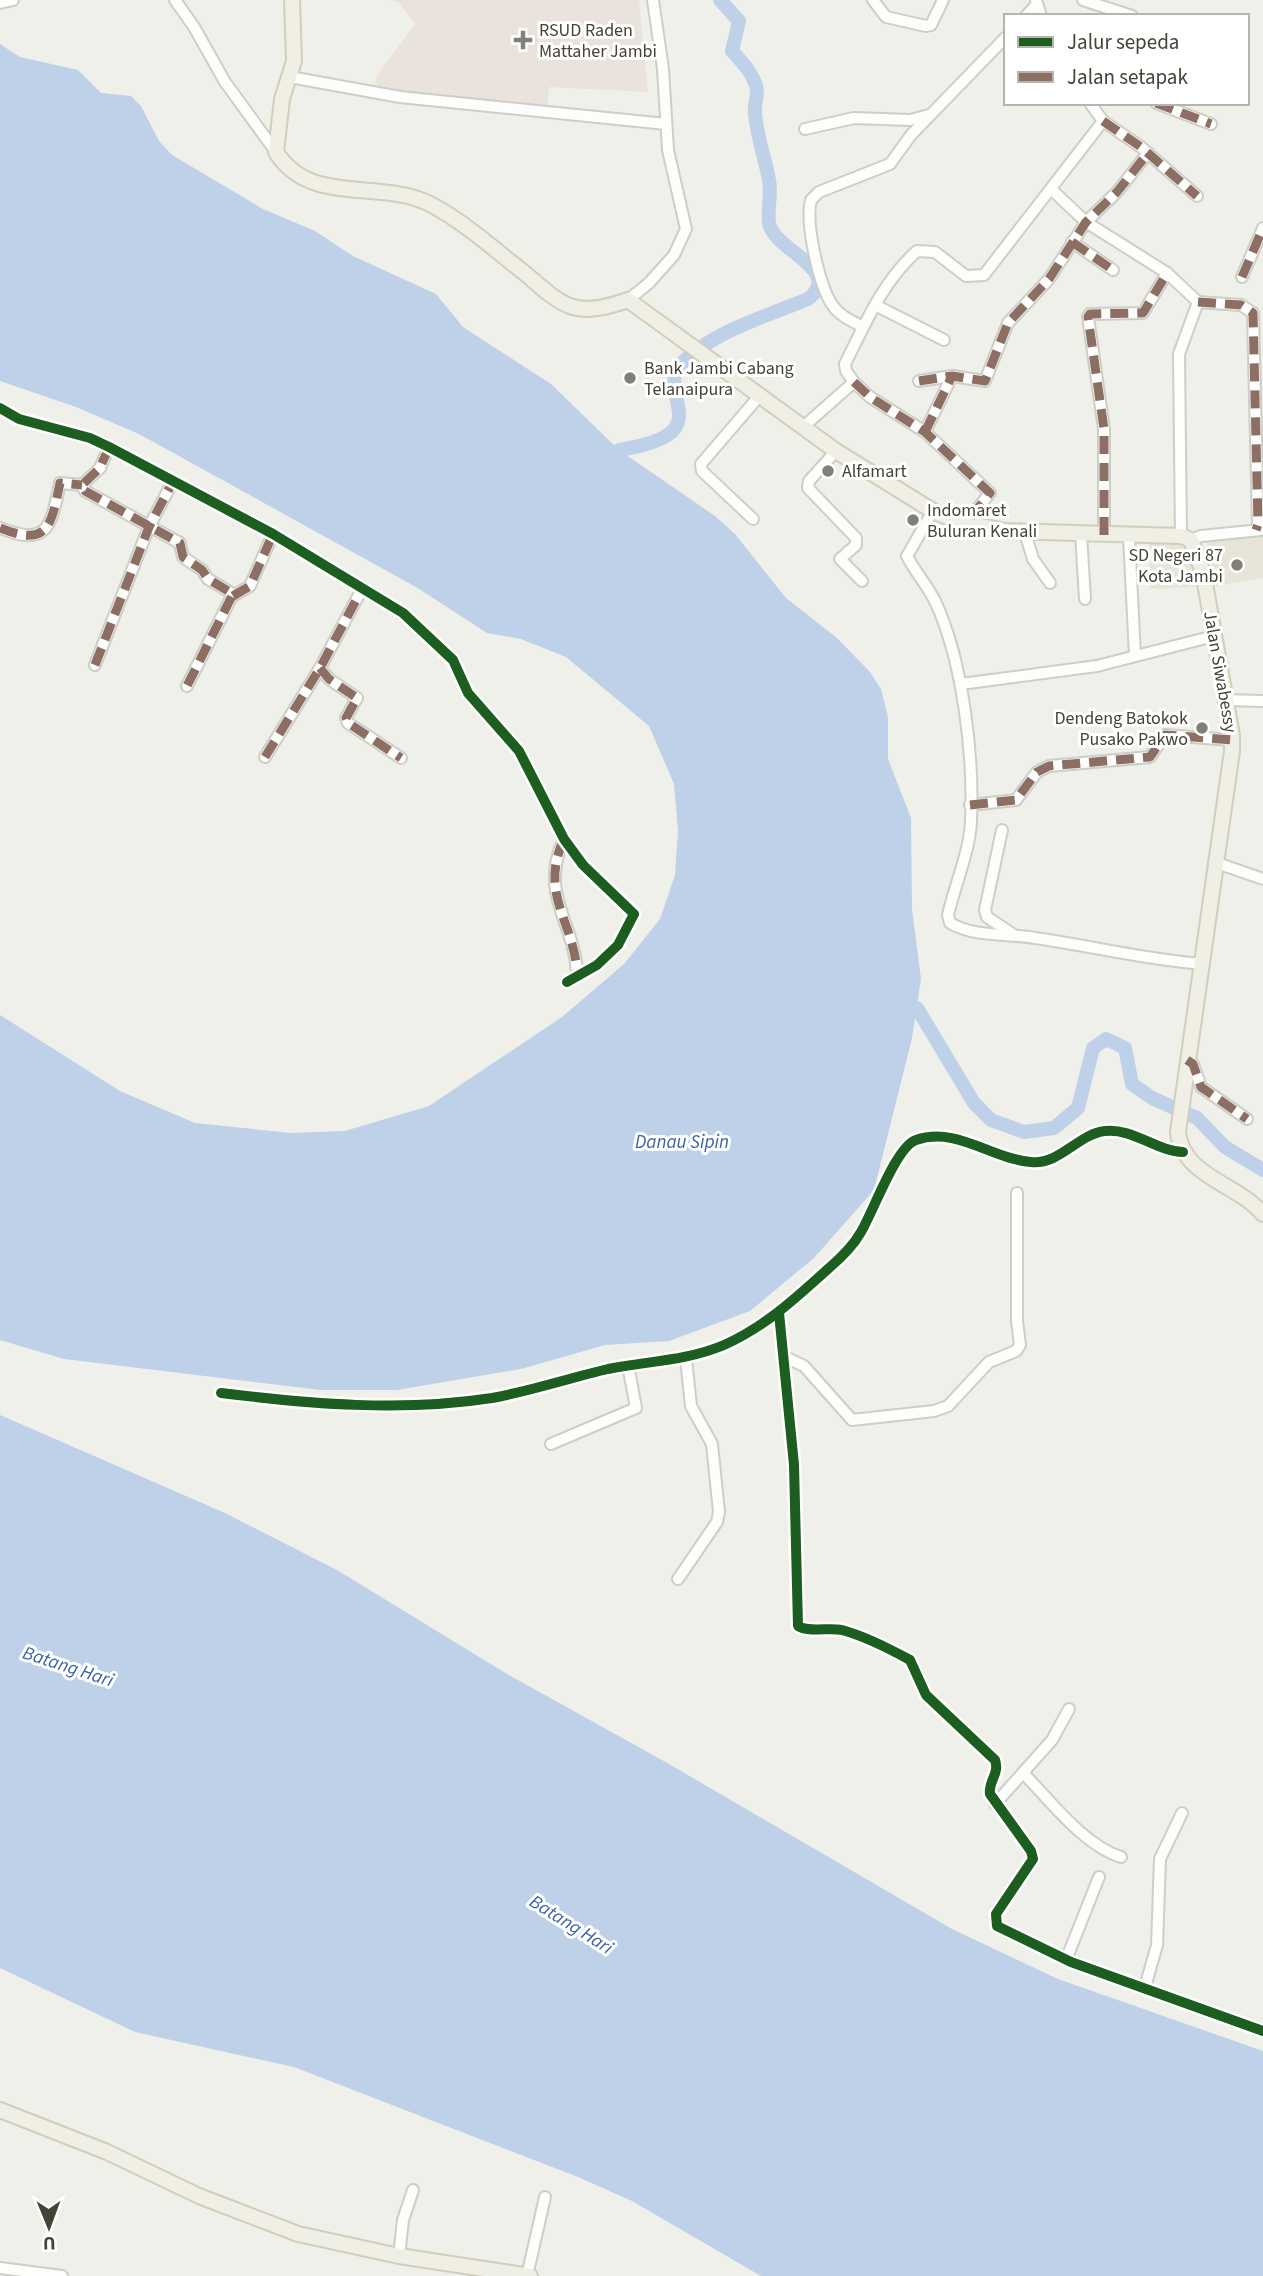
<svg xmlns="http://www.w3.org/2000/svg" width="1263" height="2276" viewBox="0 0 1263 2276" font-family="'Source Sans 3',sans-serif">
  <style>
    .education { fill: #e6e5d7 }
    .medical { fill: #eae2dc }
    .water { fill: #bfd0e9 }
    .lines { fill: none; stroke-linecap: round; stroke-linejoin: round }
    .river { stroke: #bfd0e9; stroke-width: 14 }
    .minor-casing { stroke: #cecec8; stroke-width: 14 }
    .major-casing { stroke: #d1ceba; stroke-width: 18 }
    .minor { stroke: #fdfdfc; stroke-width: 10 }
    .major { stroke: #f0efe5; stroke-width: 14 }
    .quiet { stroke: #8d6e63; stroke-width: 9; stroke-dasharray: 18 9; stroke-linecap: butt }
    .cycleway-casing { stroke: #fff; stroke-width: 15 }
    .cycleway { stroke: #1b5e20; stroke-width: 10 }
    .poi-dot { fill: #818076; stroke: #fff; stroke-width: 2.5 }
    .labels { text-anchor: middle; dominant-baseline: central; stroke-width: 6; stroke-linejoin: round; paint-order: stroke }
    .poi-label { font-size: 18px; fill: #454338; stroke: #fff; text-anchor: start }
    .street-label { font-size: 18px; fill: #454338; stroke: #fff }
    .water-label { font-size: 19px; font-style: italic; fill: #3b63a7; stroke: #fff }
  </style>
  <rect width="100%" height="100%" fill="#f0f0ea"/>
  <!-- education -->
  <g class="education">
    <path d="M1259 424H1263V578L1216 586 1206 539 1261 532Z"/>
    <path d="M1185 542 1201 587 1150 589 1149 543Z"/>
  </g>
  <!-- medical -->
  <path class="medical" d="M386 0H639L648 92 549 87 547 108 379 89 375 82 378 74 415 24 398 2Z"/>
  <!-- water -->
  <g class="water">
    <path d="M0 44 20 57 78 70 101 93 131 96 141 106 159 141 172 155 263 209 315 231 353 256 436 294 463 327 551 384 619 450 715 516 735 534 786 598 837 638 870 672 881 689 888 717V759L911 818 912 909 921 979 912 1038 874 1190 814 1258 750 1311 669 1341 605 1345 521 1369 397 1390H321L64 1359 0 1340V1015L120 1091 195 1123 291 1133 345 1131 429 1106 562 1017 624 964 660 919 675 875 678 831 674 784 649 726 566 657 521 639 487 633 416 587 139 434 76 407 0 381Z"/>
    <path d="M0 1415 225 1513 337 1570 507 1674 669 1764 952 1929 1058 1979 1263 2051V2276H761L632 2201 578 2177 294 2067 135 2032 0 1968Z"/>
  </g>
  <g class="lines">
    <!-- river -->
    <g class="river">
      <path d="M619 450C727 433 649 393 684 361 717 330 767 316 808 299 845 270 773 250 769 223 767 209 772 194 769 180 765 157 756 135 755 112 754 103 759 94 756 86 752 72 741 61 732 51L739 21 720 0"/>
      <path d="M917 1008 974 1103 991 1120 1024 1132 1054 1128 1078 1108 1093 1048 1106 1039 1125 1048 1132 1084 1152 1098 1197 1118 1225 1147 1263 1170"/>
    </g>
    <!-- minor casing -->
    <g class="minor-casing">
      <g id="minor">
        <path d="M175 0 194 27 225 82 276 152"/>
        <path d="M873 0 886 17 926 26 931 25 943 0"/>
        <path d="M1036 0 1041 16"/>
        <path d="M1083 0 1132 16"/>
        <path d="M0 3 13 0"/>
        <path d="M1026 16 1036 5"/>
        <path d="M290 77 400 97 666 124"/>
        <path d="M1156 103 1211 124"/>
        <path d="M1103 121 1141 147 1197 196"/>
        <path d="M805 129 854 118 910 120 929 115"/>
        <path d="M1051 189 1086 222 1167 273 1198 302 1179 354 1181 536"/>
        <path d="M1072 242 1113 270"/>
        <path d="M1242 277 1263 228"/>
        <path d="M628 300 649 283 674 255 686 229 668 150 663 69 653 0"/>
        <path d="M1198 302 1241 305 1253 313 1258 524 1256 530"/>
        <path d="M875 305 944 340"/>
        <path d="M863 327C852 321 840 316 833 306 819 286 805 223 811 200L819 192 890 164 911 135 1006 37"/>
        <path d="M919 381 952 376 985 381 1008 323 1049 279 1086 222 1117 192 1148 153"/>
        <path d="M854 382 870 397 925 432 990 493 966 523"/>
        <path d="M0 408 19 419 90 438 109 447 273 534 403 613 453 660 468 693 519 751 564 839 583 865 634 914 618 945 597 965 567 982"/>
        <path d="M803 427 854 382 846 371 845 364C865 324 883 281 917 251L935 252 966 276 984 275 1103 121 1090 103"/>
        <path d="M925 432 952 376"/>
        <path d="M109 447 100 468 82 485 85 491 180 543 183 557 202 570 208 579 233 594 187 686"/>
        <path d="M836 451 809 481 808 488 856 538V545L840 559 862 581"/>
        <path d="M933 511 907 556C915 572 927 585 935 601 963 661 974 756 971 822 969 854 955 884 948 915L950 923C976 938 1007 933 1035 938 1092 946 1146 960 1203 964"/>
        <path d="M753 519 702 471 701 464 761 394"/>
        <path d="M0 528C49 548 51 525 60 483L82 485"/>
        <path d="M1025 533 1033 559 1050 583"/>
        <path d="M1081 534 1085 599"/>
        <path d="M1104 535V429L1088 317 1090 314 1143 313 1167 273"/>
        <path d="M1129 536 1135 656"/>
        <path d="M1191 540 1201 536 1261 530"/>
        <path d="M233 596 250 586 273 534"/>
        <path d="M95 665 149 527 172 483"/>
        <path d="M320 668 329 679 357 698 346 718 348 723 401 758"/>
        <path d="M961 684 1097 666 1214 636"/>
        <path d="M1225 700 1263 701"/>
        <path d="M265 757 320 668 362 589"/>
        <path d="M970 805 1016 800 1037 772 1049 766 1150 757 1165 735 1232 740"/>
        <path d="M1002 830 985 910 987 917 1014 935"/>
        <path d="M564 839C538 895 575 922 577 974"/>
        <path d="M1214 862 1263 879"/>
        <path d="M1187 1060 1193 1064 1201 1087 1247 1119"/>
        <path d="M779 1313 794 1465 798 1626C809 1633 829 1627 842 1630 864 1636 890 1649 910 1660L926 1695 995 1760C1000 1774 988 1781 990 1794L1031 1851 1033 1859 996 1914 997 1926 1071 1962 1263 2031"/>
        <path d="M783 1356 804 1366 852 1420 934 1411 948 1406 989 1362 1016 1351 1020 1345 1017 1321V1193"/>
        <path d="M221 1393C310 1404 402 1412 492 1398 531 1391 569 1378 608 1369 648 1361 686 1361 724 1345 765 1327 797 1297 829 1268 842 1257 853 1246 861 1232 874 1210 896 1147 916 1140 956 1126 992 1159 1031 1162 1060 1165 1078 1134 1105 1131 1133 1128 1156 1151 1183 1152"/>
        <path d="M551 1444 636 1408 628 1365"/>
        <path d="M678 1579 717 1522 719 1512 712 1444 691 1406 686 1359"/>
        <path d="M1023 1773C1051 1801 1083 1845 1121 1857"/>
        <path d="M995 1804 1052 1740 1069 1709"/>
        <path d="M1066 1960 1099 1877"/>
        <path d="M1145 1987 1157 1945 1160 1859 1182 1813"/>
        <path d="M399 2256 403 2220 413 2190"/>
        <path d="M0 2268 62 2276"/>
        <path d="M527 2276 545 2197"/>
      </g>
    </g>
    <!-- major casing -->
    <g class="major-casing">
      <g id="major">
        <path d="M292 0 294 61 282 99 276 152C310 207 381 178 432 205 467 224 496 251 527 275 540 286 554 300 570 306 588 313 611 306 628 300L836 451 933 511 959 522 1006 531 1181 536 1191 540 1203 572 1232 735V751L1178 1132C1182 1176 1238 1184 1263 1214"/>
        <path d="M0 2110 107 2152 199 2196 298 2234 399 2256 530 2276"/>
      </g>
    </g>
    <!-- minor -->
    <use href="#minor" class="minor"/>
    <!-- major -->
    <use href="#major" class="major"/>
    <!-- quiet -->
    <g class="quiet">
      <path d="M1156 103 1211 124"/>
      <path d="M1103 121 1141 147 1197 196"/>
      <path d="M1072 242 1113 270"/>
      <path d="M1242 277 1263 228"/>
      <path d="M1198 302 1241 305 1253 313 1258 524 1256 530"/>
      <path d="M919 381 952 376 985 381 1008 323 1049 279 1086 222 1117 192 1148 153"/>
      <path d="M854 382 870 397 925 432 990 493 966 523"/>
      <path d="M925 432 952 376"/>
      <path d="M109 447 100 468 82 485 85 491 180 543 183 557 202 570 208 579 233 594 187 686"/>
      <path d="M0 528C49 548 51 525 60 483L82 485"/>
      <path d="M1104 535V429L1088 317 1090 314 1143 313 1167 273"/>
      <path d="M233 596 250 586 273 534"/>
      <path d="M95 665 149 527 172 483"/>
      <path d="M320 668 329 679 357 698 346 718 348 723 401 758"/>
      <path d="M265 757 320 668 362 589"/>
      <path d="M970 805 1016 800 1037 772 1049 766 1150 757 1165 735 1232 740"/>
      <path d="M564 839C538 895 575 922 577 974"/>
      <path d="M1187 1060 1193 1064 1201 1087 1247 1119"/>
    </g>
    <!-- cycleway casing -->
    <g class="cycleway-casing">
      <g id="cycleway">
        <path d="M0 408 19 419 90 438 109 447 273 534 403 613 453 660 468 693 519 751 564 839 583 865 634 914 618 945 597 965 567 982"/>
        <path d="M779 1313 794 1465 798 1626C809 1633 829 1627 842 1630 864 1636 890 1649 910 1660L926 1695 995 1760C1000 1774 988 1781 990 1794L1031 1851 1033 1859 996 1914 997 1926 1071 1962 1263 2031"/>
        <path d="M221 1393C310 1404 402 1412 492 1398 531 1391 569 1378 608 1369 648 1361 686 1361 724 1345 765 1327 797 1297 829 1268 842 1257 853 1246 861 1232 874 1210 896 1147 916 1140 956 1126 992 1159 1031 1162 1060 1165 1078 1134 1105 1131 1133 1128 1156 1151 1183 1152"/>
      </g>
    </g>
    <!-- cycleway -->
    <use href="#cycleway" class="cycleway"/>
  </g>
  <!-- markers -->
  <g class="poi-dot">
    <path d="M519.5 29.5h7v7h7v7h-7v7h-7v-7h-7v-7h7z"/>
    <circle cx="630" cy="378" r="7"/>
    <circle cx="828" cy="471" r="7"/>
    <circle cx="913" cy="520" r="7"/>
    <circle cx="1237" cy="565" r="7"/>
    <circle cx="1202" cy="728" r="7"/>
  </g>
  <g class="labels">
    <!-- poi labels -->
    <g class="poi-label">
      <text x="539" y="30">RSUD Raden<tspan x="539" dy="21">Mattaher Jambi</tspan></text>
      <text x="644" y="368">Bank Jambi Cabang<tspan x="644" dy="21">Telanaipura</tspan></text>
      <text x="842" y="471">Alfamart</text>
      <text x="927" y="510">Indomaret<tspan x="927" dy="21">Buluran Kenali</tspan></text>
      <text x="1223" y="555" text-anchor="end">SD Negeri 87<tspan x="1223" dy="21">Kota Jambi</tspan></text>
      <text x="1188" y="718" text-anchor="end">Dendeng Batokok<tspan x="1188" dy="21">Pusako Pakwo</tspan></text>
    </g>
    <!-- street labels -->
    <g class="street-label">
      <text transform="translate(1220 672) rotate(80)">Jalan Siwabessy</text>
    </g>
    <!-- water labels -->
    <g class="water-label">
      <text x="682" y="1142">Danau Sipin</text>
      <text transform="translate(68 1667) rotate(18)">Batang Hari</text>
      <text transform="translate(571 1925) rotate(32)">Batang Hari</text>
    </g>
  </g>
  <!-- legend -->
  <rect x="1004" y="14" width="245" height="91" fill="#ffffff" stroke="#b5b4af" stroke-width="2"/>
  <rect x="1018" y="37" width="35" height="10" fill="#1b5e20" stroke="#b5b4af" stroke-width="2"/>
  <text x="1067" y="49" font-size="21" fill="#454338">Jalur sepeda</text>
  <rect x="1018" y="72" width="35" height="10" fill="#8d6e63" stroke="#b5b4af" stroke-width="2"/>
  <text x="1067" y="84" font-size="21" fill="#454338">Jalan setapak</text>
  <!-- north arrow -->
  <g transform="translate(49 2227) rotate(179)" stroke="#ffffff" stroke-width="5" paint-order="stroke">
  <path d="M0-5L12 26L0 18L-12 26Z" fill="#454338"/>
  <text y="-10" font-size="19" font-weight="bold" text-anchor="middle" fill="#454338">U</text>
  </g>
</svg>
